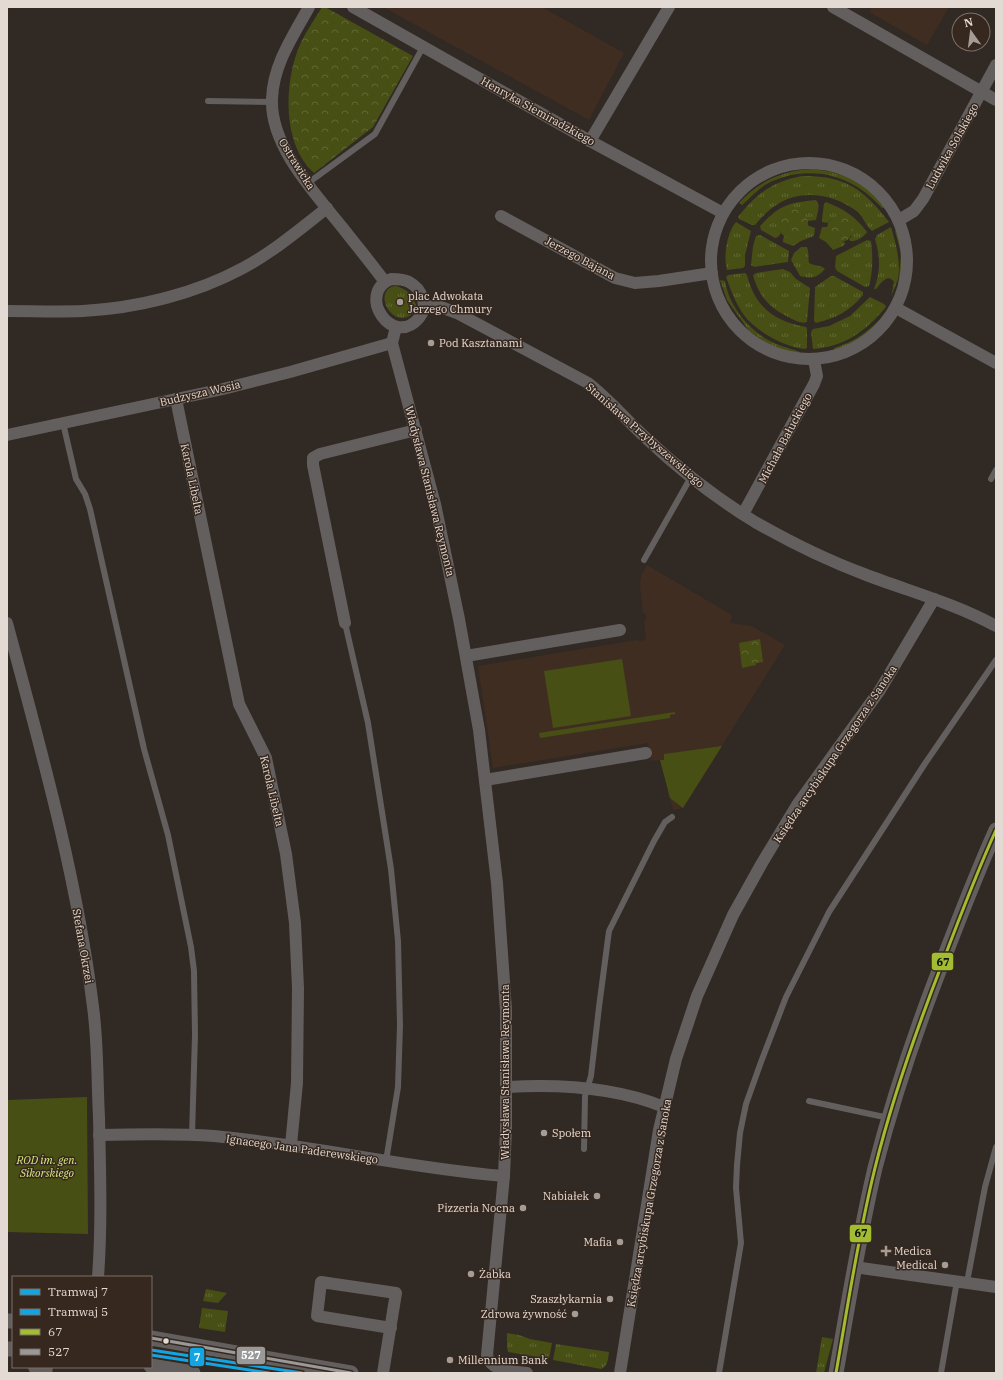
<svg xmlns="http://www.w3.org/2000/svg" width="1003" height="1380" viewBox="0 0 1003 1380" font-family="'IBM Plex Serif',serif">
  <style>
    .built { fill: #402d21 }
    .grass { fill: url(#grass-tufts) }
    .forest { fill: url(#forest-crowns) }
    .garden { fill: #474f14 }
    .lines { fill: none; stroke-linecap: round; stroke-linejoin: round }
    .service { stroke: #635f5e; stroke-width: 6 }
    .minor { stroke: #635f5e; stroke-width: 12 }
    .tertiary { stroke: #635f5e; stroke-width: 15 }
    .bus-1-casing { stroke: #36281e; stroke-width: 6 }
    .bus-2-casing { stroke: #36281e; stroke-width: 6 }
    .bus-1 { stroke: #a2bd31; stroke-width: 3 }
    .bus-2 { stroke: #999; stroke-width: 3 }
    .tram-1-casing { stroke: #36281e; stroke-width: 6 }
    .tram-2-casing { stroke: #36281e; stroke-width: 6 }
    .tram-1 { stroke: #13a5e2; stroke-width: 3 }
    .tram-2 { stroke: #13a5e2; stroke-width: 3 }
    .poi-dot { fill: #a59c96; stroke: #36281e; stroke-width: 1.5 }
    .bus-dot { fill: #e4dad4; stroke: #36281e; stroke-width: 1.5 }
    .labels { text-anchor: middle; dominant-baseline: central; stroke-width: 3; stroke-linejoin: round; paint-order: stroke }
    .street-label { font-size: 11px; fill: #e4dad4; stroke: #36281e }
    .poi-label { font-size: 11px; fill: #e4dad4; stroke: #36281e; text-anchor: start }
    .park-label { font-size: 11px; font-style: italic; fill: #d9ec82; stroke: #36281e }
    .line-badge { stroke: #36281e; stroke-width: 1.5 }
    .badge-label { font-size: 11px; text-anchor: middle; font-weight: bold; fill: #fff }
    .pale-badge-label { font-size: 11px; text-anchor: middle; font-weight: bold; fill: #111 }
  </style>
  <defs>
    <pattern id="grass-tufts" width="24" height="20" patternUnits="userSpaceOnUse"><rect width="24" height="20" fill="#474f14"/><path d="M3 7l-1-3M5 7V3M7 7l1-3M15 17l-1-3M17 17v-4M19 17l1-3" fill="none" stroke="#616835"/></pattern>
    <pattern id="forest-crowns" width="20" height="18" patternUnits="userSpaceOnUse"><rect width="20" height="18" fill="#474f14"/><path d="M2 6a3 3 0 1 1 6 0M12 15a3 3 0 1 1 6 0" fill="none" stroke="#616835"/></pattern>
  </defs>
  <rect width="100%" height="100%" fill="#302924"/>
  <!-- built -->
  <g class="built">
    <path d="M383 7H542L624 53 589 120Z"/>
    <path d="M872 7H949L927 45 869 12Z"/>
    <path d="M647 565 732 615 730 623 752 626 785 645 683 808 673 810 660 760 651 761 648 743 493 768 478 666 637 640 638 641 646 640 644 621 646 620 645 613H643L640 585 641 576Z"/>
  </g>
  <!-- grass -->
  <g class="grass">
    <path d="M811 169C843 172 864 180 885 205V207L882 208C858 181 827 168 791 175 783 177 773 180 765 185 757 190 750 198 742 205L739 203C759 181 782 171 811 169Z"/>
    <path d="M802 176C844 175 864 189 889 222L872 231C865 225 863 215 855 210 833 194 801 189 778 204 769 209 762 217 755 225H752L739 219 738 217C757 193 772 182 802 176Z"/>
    <path d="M816 200C821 205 817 214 816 220L807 221 806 217 779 230 781 233 778 237 775 238 761 230 760 226C780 205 787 203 816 200Z"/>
    <path d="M826 202C844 209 856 217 867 232 864 237 856 242 850 241L849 239 852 236 831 219 828 223 822 222V219L824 204Z"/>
    <path d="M736 222 751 231 745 255V266L743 268 727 270C723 257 727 232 736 222Z"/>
    <path d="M807 225 815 228 814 236 801 241 793 246 783 242V240L784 236 786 237 807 227Z"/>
    <path d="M822 227H827V230L843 242H844L845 244 843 246 833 250 826 242 819 238Z"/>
    <path d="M891 227C896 244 901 262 898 279 896 285 893 291 891 297L894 282C888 272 880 284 876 289H874C881 271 880 256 875 239L877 235Z"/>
    <path d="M897 230H899L905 251 906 266 901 290 899 291 898 289 901 253 895 231Z"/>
    <path d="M760 235 789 251 788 262 754 267 751 265 753 246 756 236Z"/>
    <path d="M867 240 871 241C873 258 873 271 869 286L865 287 837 271 835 267 836 256Z"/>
    <path d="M801 247H807C809 252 808 257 809 263 815 266 821 265 825 269 817 278 812 279 800 276L791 260 794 253Z"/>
    <path d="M783 269 790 272 796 279 810 288 807 322C801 324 797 321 792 319 771 309 759 298 753 275L756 273Z"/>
    <path d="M745 273 747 275C755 307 774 321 806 327L807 329V348L805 349C785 347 761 334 747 319 737 307 731 291 726 277L728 275Z"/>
    <path d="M831 276H834L863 292V295C850 311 836 318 816 323L814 321 815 287Z"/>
    <path d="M720 280 725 281C729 305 746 327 768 340 777 345 789 348 800 352L798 355 769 345 749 331 727 300Z"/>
    <path d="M395 286C411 288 426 311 407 317 388 324 374 289 395 286Z"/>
    <path d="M870 297 884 304 886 306 885 308C866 331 844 347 813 349L811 332 813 329 829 326 850 316Z"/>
    <path d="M882 317 884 318C871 334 855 346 835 351L834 348C854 342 868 332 882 317Z"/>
    <path d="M206 1289 227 1293 218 1303 203 1301Z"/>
    <path d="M202 1308 228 1311 225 1332 199 1328Z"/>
    <path d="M507 1333 519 1335 530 1339 552 1343 549 1359 508 1352 507 1347Z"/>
    <path d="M822 1337 833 1339 824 1373H816Z"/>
    <path d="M556 1344 609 1352C608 1359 608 1366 601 1369L553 1360Z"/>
  </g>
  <!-- forest -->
  <g class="forest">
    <path d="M322 7H325L413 56 373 127 314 173C282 145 284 83 299 47 305 33 314 20 322 7Z"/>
    <circle cx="793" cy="224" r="15"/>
    <circle cx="840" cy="229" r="13"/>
    <path d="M760 639 763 662 756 663V665L742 668 739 643Z"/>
  </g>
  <!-- garden -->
  <g class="garden">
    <path d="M622 659 631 716 553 728 544 671Z"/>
    <path d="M675 712V714L670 715V718L540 738 539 733Z"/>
    <path d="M722 746 683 808 670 798 660 760H664V754Z"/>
    <path d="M87 1097 88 1234 7 1232V1100Z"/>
  </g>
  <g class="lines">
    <!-- service -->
    <g class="service">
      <path d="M208 101 272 102"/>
      <path d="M308 183 375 134 423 47"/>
      <path d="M63 423 76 479 85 494 90 509 144 749 168 835 191 947 194 971 195 1035 192 1135"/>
      <path d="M991 479 996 470"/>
      <path d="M644 560 691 477"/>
      <path d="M345 623 368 723 391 869 398 941 400 1025 398 1087 386 1161"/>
      <path d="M809 1101 889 1118"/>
      <path d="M584 1149 585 1096 591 1076 599 1007 609 931 654 841 665 822 672 817"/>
      <path d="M967 1282 985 1187 996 1147"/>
      <path d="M719 1373 741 1243 736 1188 737 1165 740 1133 746 1104 761 1062 786 997 829 912 924 765 996 660"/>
      <path d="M941 1373 957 1281"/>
    </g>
    <!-- minor -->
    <g class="minor">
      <path d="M309 7C293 36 273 65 272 99 270 146 314 192 342 227 356 245 371 263 385 282"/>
      <path d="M353 7 590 141 723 213"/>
      <path d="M833 7 996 100"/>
      <path d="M590 141 669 7"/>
      <circle cx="809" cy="261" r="98"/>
      <path d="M501 216 615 278 635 283 659 281 712 273"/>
      <path d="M899 220 914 211 923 199 996 65"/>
      <path d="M391 279C397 279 404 279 409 282 422 289 429 306 419 318 393 349 355 294 391 279Z"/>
      <path d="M424 307 438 306 457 313 588 383C610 400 627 421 647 439 680 470 716 498 755 522 790 542 826 560 864 574 908 591 954 603 996 626"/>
      <path d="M896 308 996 363"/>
      <path d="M7 311C32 311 58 312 83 311 137 308 195 294 243 268 273 252 300 229 327 208"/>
      <path d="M396 327 392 343 435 504 459 619 479 730 497 883 506 1010V1129L504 1176 487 1355C490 1372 514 1371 527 1373"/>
      <path d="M176 399 239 704 266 758 286 854 295 923 298 988 297 1083 291 1145"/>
      <path d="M7 435 223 389 290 372 392 343"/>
      <path d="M743 514 814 384 817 376 814 360"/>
      <path d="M7 623C41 750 77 877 93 1007 98 1043 97 1080 99 1117 100 1170 102 1224 98 1277"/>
      <path d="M345 623 313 465V458L320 454 416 430"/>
      <path d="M466 656 620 630"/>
      <path d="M485 780 646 753"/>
      <path d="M507 1087C559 1084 615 1087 664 1107"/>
      <path d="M99 1135C137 1134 176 1133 214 1136 311 1145 407 1168 504 1176"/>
      <path d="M854 1267 996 1287"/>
      <path d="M34 1367 37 1373"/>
      <path d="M46 1373 47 1367"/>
      <path d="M383 1373 396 1293 321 1282 317 1316 391 1328"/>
      <path d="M620 1373 659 1130 676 1059 697 996 733 915 762 863 797 805 880 690 934 599"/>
    </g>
    <!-- tertiary -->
    <g class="tertiary">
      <path d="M7 1321H13"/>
      <path d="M151 1338 351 1373"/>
      <path d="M7 1349H13"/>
      <path d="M151 1366 193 1373"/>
      <path d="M836 1373C848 1305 859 1236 875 1168 891 1106 911 1045 934 984 954 932 973 881 996 830"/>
    </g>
    <!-- bus-1 casing -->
    <g class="bus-1-casing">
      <path id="bus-1" d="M836 1373C848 1305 858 1236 875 1168 892 1099 916 1031 942 964 959 919 976 874 996 830"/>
    </g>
    <!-- bus-2 casing -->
    <g class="bus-2-casing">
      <path id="bus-2" d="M151 1338 351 1373"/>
    </g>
    <!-- bus-1 -->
    <use href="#bus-1" class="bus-1"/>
    <!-- bus-2 -->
    <use href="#bus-2" class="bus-2"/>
    <!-- tram-1 casing -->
    <g class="tram-1-casing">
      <path id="tram-1" d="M151 1350 302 1373"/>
    </g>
    <!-- tram-2 casing -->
    <g class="tram-2-casing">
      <path id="tram-2" d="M151 1355 269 1373"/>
    </g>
    <!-- tram-1 -->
    <use href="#tram-1" class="tram-1"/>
    <!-- tram-2 -->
    <use href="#tram-2" class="tram-2"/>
  </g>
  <!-- markers -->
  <g class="poi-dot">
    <circle cx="400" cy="302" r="4"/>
    <circle cx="431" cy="343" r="4"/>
    <circle cx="544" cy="1133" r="4"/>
    <circle cx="597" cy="1196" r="4"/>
    <circle cx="523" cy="1208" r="4"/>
    <circle cx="620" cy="1242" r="4"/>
    <path d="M884 1245h4v4h4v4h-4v4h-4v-4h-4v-4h4z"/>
    <circle cx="945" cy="1265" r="4"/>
    <circle cx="471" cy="1274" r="4"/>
    <circle cx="610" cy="1299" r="4"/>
    <circle cx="575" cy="1314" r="4"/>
    <circle cx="450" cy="1360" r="4"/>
  </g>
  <circle class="bus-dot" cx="166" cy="1341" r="3.5"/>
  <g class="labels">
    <!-- street labels -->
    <g class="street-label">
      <text transform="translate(538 111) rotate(29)">Henryka Siemiradzkiego</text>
      <text transform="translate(952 146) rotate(-61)">Ludwika Solskiego</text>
      <text transform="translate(297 164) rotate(58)">Ostrawicka</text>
      <text transform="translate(580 258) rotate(28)">Jerzego Bajana</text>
      <text transform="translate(200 393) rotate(-13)">Budzysza Wosia</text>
      <text transform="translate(645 435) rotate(41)">Stanisława Przybyszewskiego</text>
      <text transform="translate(785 438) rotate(-62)">Michała Bałuckiego</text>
      <text transform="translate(192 479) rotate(78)">Karola Libelta</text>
      <text transform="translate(430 491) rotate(76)">Władysława Stanisława Reymonta</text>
      <text transform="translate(835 754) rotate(-56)">Księdza arcybiskupa Grzegorza z Sanoka</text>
      <text transform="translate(272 791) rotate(77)">Karola Libelta</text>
      <text transform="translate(83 946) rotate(80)">Stefana Okrzei</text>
      <text transform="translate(505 1072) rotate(-90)">Władysława Stanisława Reymonta</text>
      <text transform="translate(302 1149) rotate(8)">Ignacego Jana Paderewskiego</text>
      <text transform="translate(649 1203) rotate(-80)">Księdza arcybiskupa Grzegorza z Sanoka</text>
    </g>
    <!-- poi labels -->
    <g class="poi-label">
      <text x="408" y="296">plac Adwokata<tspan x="408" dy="13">Jerzego Chmury</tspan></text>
      <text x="439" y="343">Pod Kasztanami</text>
      <text x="552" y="1133">Społem</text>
      <text x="589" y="1196" text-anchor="end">Nabiałek</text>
      <text x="515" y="1208" text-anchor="end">Pizzeria Nocna</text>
      <text x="612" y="1242" text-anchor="end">Mafia</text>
      <text x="894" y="1251">Medica</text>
      <text x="937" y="1265" text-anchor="end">Medical</text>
      <text x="479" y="1274">Żabka</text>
      <text x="602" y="1299" text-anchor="end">Szaszłykarnia</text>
      <text x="567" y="1314" text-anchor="end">Zdrowa żywność</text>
      <text x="458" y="1360">Millennium Bank</text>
    </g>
    <!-- park labels -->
    <g class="park-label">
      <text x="47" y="1160">ROD im. gen.<tspan x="47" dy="13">Sikorskiego</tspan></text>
    </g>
  </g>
  <g class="line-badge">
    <rect x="931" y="952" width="23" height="19" rx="4" fill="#a2bd31"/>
    <rect x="849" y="1224" width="23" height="19" rx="4" fill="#a2bd31"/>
    <rect x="236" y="1346" width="30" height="19" rx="4" fill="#999"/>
    <rect x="189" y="1347" width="16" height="20" rx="4" fill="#13a5e2"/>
  </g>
  <g class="badge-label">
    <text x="251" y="1359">527</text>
    <text x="197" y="1361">7</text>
  </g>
  <g class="pale-badge-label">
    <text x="943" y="966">67</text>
    <text x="861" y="1237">67</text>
  </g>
  <!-- border -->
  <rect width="1003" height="1380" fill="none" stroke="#e4dad4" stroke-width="16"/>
  <!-- legend -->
  <rect x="12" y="1276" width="140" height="92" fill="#36281e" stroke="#7c6f67"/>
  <rect x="20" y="1289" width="20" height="6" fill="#13a5e2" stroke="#7c6f67"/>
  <text x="48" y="1296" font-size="12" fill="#e4dad4">Tramwaj 7</text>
  <rect x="20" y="1309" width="20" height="6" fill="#13a5e2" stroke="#7c6f67"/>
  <text x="48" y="1316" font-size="12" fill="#e4dad4">Tramwaj 5</text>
  <rect x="20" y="1329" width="20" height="6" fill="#a2bd31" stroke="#7c6f67"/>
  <text x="48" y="1336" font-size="12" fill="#e4dad4">67</text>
  <rect x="20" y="1349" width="20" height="6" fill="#999999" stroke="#7c6f67"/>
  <text x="48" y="1356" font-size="12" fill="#e4dad4">527</text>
  <!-- north arrow -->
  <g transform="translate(971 32) rotate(346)"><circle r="19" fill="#36281e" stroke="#7c6f67"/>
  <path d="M0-3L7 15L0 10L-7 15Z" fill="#a59c96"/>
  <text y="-6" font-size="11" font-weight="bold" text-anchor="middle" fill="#e4dad4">N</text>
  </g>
</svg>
